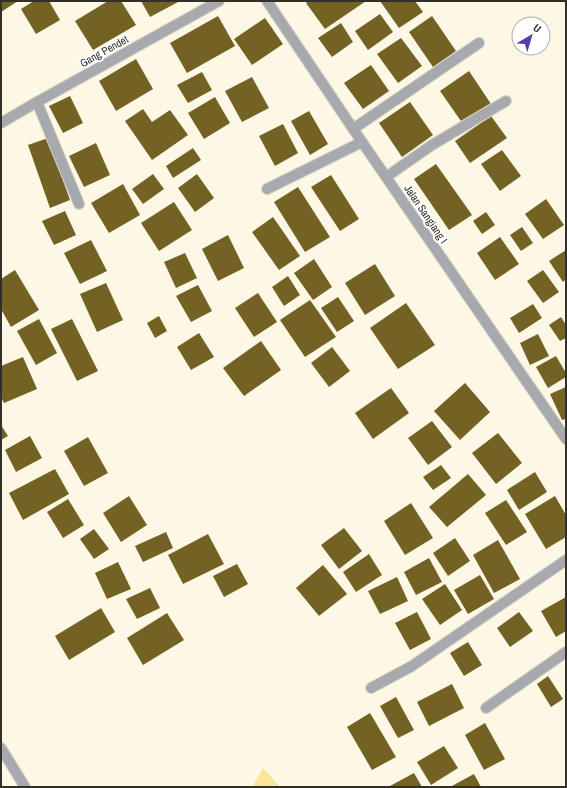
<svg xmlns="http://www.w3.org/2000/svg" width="567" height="788" viewBox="0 0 567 788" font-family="'Archivo Narrow',sans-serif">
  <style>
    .green { fill: #fae59c }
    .building { fill: #736223 }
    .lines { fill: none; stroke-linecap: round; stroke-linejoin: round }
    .street-casing { stroke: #d8d4c4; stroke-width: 12 }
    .street { stroke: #a8a8af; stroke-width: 10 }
    .labels { text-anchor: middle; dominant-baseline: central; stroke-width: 4; stroke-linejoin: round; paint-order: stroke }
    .street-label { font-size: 11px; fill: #323029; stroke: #fff }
  </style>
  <rect width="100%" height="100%" fill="#fdf8e6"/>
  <!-- green -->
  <path class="green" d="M263 768 280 787H252Z"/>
  <!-- building -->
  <g class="building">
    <path d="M1 1H18L1 12Z"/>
    <path d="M34 1H49L60 20 36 34 21 9Z"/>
    <path d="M108 1H121L136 25 93 50 75 21Z"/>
    <path d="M141 1H180L150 17Z"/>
    <path d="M309 1H366L325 29 306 3Z"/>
    <path d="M380 1H415L423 12 399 28Z"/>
    <path d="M380 14 393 32 368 50 355 31Z"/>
    <path d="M218 16 235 46 187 73 170 43Z"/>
    <path d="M432 16 456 51 433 67 409 32Z"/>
    <path d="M265 18 283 44 252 65 234 39Z"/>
    <path d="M341 23 353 42 332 57 318 38Z"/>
    <path d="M401 38 422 66 398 83 377 54Z"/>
    <path d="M136 59 153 89 116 111 99 81Z"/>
    <path d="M371 65 389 91 363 109 344 83Z"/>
    <path d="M469 71 491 104 463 124 440 91Z"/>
    <path d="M202 72 212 90 188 103 177 85Z"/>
    <path d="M252 77 269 108 242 122 225 91Z"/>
    <path d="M70 96 83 123 63 133 49 106Z"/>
    <path d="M215 97 230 123 204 139 188 113Z"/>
    <path d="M410 102 433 135 402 157 379 123Z"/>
    <path d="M143 109 152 122 170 110 188 135 152 160 125 121Z"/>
    <path d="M309 111 328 144 310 155 291 121Z"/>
    <path d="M491 116 507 138 470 163 455 141Z"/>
    <path d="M283 124 298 153 275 166 259 136Z"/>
    <path d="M48 138 70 200 50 208 28 145Z"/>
    <path d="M96 143 110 175 84 187 69 156Z"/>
    <path d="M193 148 201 160 173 178 166 166Z"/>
    <path d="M502 150 521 176 500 191 481 164Z"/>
    <path d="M436 164 472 215 449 230 414 179Z"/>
    <path d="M153 174 164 189 143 204 132 189Z"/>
    <path d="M197 174 214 198 195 212 178 188Z"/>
    <path d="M331 175 359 219 340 231 311 187Z"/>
    <path d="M123 184 140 215 109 233 91 203Z"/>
    <path d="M298 187 330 237 305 252 274 202Z"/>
    <path d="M546 199 564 225 543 239 525 214Z"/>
    <path d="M174 202 192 230 159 251 141 223Z"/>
    <path d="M65 211 76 235 54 245 42 221Z"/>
    <path d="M486 212 495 225 482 234 473 221Z"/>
    <path d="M273 217 300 256 279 270 252 232Z"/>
    <path d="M522 227 533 243 521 251 510 235Z"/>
    <path d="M228 235 244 268 218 281 202 249Z"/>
    <path d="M500 237 519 264 495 280 477 253Z"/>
    <path d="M91 240 107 271 80 284 64 253Z"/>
    <path d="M566 250V279L563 282 549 261Z"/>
    <path d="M185 253 197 278 176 288 164 262Z"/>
    <path d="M314 259 332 287 313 300 294 273Z"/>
    <path d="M375 264 395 296 365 315 345 283Z"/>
    <path d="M15 270 39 310 11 327 1 309V279Z"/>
    <path d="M543 270 559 292 543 303 527 281Z"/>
    <path d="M288 276 300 295 284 306 272 287Z"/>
    <path d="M106 283 123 320 97 332 80 294Z"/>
    <path d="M198 285 212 311 191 322 176 296Z"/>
    <path d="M258 293 277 322 254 337 235 308Z"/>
    <path d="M338 297 354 321 337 332 321 308Z"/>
    <path d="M310 300 336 337 305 357 280 320Z"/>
    <path d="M406 303 435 345 398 369 370 328Z"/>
    <path d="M533 304 542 318 519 333 510 318Z"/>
    <path d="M159 316 167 331 155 338 147 323Z"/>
    <path d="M561 317 566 325V338L560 341 549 325Z"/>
    <path d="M39 319 57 353 36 365 17 331Z"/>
    <path d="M72 319 98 371 77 381 51 329Z"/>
    <path d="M199 333 214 357 191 370 177 347Z"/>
    <path d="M538 334 549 356 530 365 520 343Z"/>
    <path d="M261 341 281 370 244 396 223 368Z"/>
    <path d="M332 347 350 371 329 387 311 363Z"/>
    <path d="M556 356 566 373V377L548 388 536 367Z"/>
    <path d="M23 357 37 389 4 403 1 397V366Z"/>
    <path d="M465 383 490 412 460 440 434 411Z"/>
    <path d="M566 387V419L562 420 550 394Z"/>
    <path d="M391 388 409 413 373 439 355 413Z"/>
    <path d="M432 421 452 447 428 465 408 438Z"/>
    <path d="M1 425 8 436 1 440Z"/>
    <path d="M498 433 522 463 496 484 472 453Z"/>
    <path d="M30 436 42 458 16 472 5 450Z"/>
    <path d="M88 437 108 473 84 486 64 451Z"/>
    <path d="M441 465 451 478 433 490 423 477Z"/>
    <path d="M55 469 69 494 23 520 9 493Z"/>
    <path d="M535 472 547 492 519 510 507 490Z"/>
    <path d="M468 474 486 495 447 527 429 507Z"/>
    <path d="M129 496 147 525 121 542 103 513Z"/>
    <path d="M555 496 566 515V537L546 549 525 514Z"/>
    <path d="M68 499 84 525 63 538 47 512Z"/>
    <path d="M506 500 527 532 506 545 485 513Z"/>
    <path d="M411 503 433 538 405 555 384 521Z"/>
    <path d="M344 528 362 551 339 569 321 545Z"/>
    <path d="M94 529 109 549 94 559 80 539Z"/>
    <path d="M166 532 173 548 143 562 135 546Z"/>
    <path d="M208 534 224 564 183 584 168 555Z"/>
    <path d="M455 538 470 561 448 576 433 553Z"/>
    <path d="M498 540 520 579 494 593 473 555Z"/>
    <path d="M369 554 382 575 356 592 343 572Z"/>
    <path d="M429 558 442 582 416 595 404 572Z"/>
    <path d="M118 562 131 589 107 599 95 573Z"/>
    <path d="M237 564 248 584 224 597 213 576Z"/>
    <path d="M323 565 347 594 319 616 296 588Z"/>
    <path d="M480 575 494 599 468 614 454 590Z"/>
    <path d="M397 577 408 601 380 614 368 591Z"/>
    <path d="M445 584 462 610 440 625 422 599Z"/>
    <path d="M150 588 160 608 137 619 126 599Z"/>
    <path d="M566 597V631L556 637 541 611Z"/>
    <path d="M101 608 115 632 69 660 55 636Z"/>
    <path d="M417 612 431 639 410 650 395 623Z"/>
    <path d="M519 612 533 631 510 647 497 628Z"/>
    <path d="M167 613 184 640 143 665 127 638Z"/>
    <path d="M468 642 482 665 464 676 450 653Z"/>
    <path d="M548 676 563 699 551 707 537 684Z"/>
    <path d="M452 684 464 708 429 726 417 702Z"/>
    <path d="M396 697 414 730 398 738 380 706Z"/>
    <path d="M370 713 396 757 372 770 347 727Z"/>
    <path d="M485 723 505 759 484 770 465 735Z"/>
    <path d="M444 746 458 768 431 785 417 762Z"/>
    <path d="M414 773 422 787H390V786Z"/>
    <path d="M474 774 481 787H450Z"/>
  </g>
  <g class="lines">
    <!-- street casing -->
    <g class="street-casing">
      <g id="street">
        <path d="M267 1 362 142 566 439"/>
        <path d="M37 102 79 204"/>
        <path d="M1 123 37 102 219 1"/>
        <path d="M353 129 479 43"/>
        <path d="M386 177 432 145 506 101"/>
        <path d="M267 189 362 142"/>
        <path d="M371 688 412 666 566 560"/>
        <path d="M486 708 566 652"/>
        <path d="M1 748 25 787"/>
      </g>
    </g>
    <!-- street -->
    <use href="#street" class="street"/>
  </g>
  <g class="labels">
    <!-- street labels -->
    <g class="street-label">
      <text transform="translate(104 51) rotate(-29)">Gang Pendet</text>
      <text transform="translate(426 214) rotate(56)">Jalan Sangiang I</text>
    </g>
  </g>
  <!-- border -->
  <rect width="567" height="788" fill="none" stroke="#323029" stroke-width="4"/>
  <!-- north arrow -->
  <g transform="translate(531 36) rotate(38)"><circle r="19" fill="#ffffff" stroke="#adaca9"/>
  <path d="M0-3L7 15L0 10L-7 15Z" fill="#583bb3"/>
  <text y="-6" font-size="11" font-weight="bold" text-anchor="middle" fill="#323029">U</text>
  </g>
</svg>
